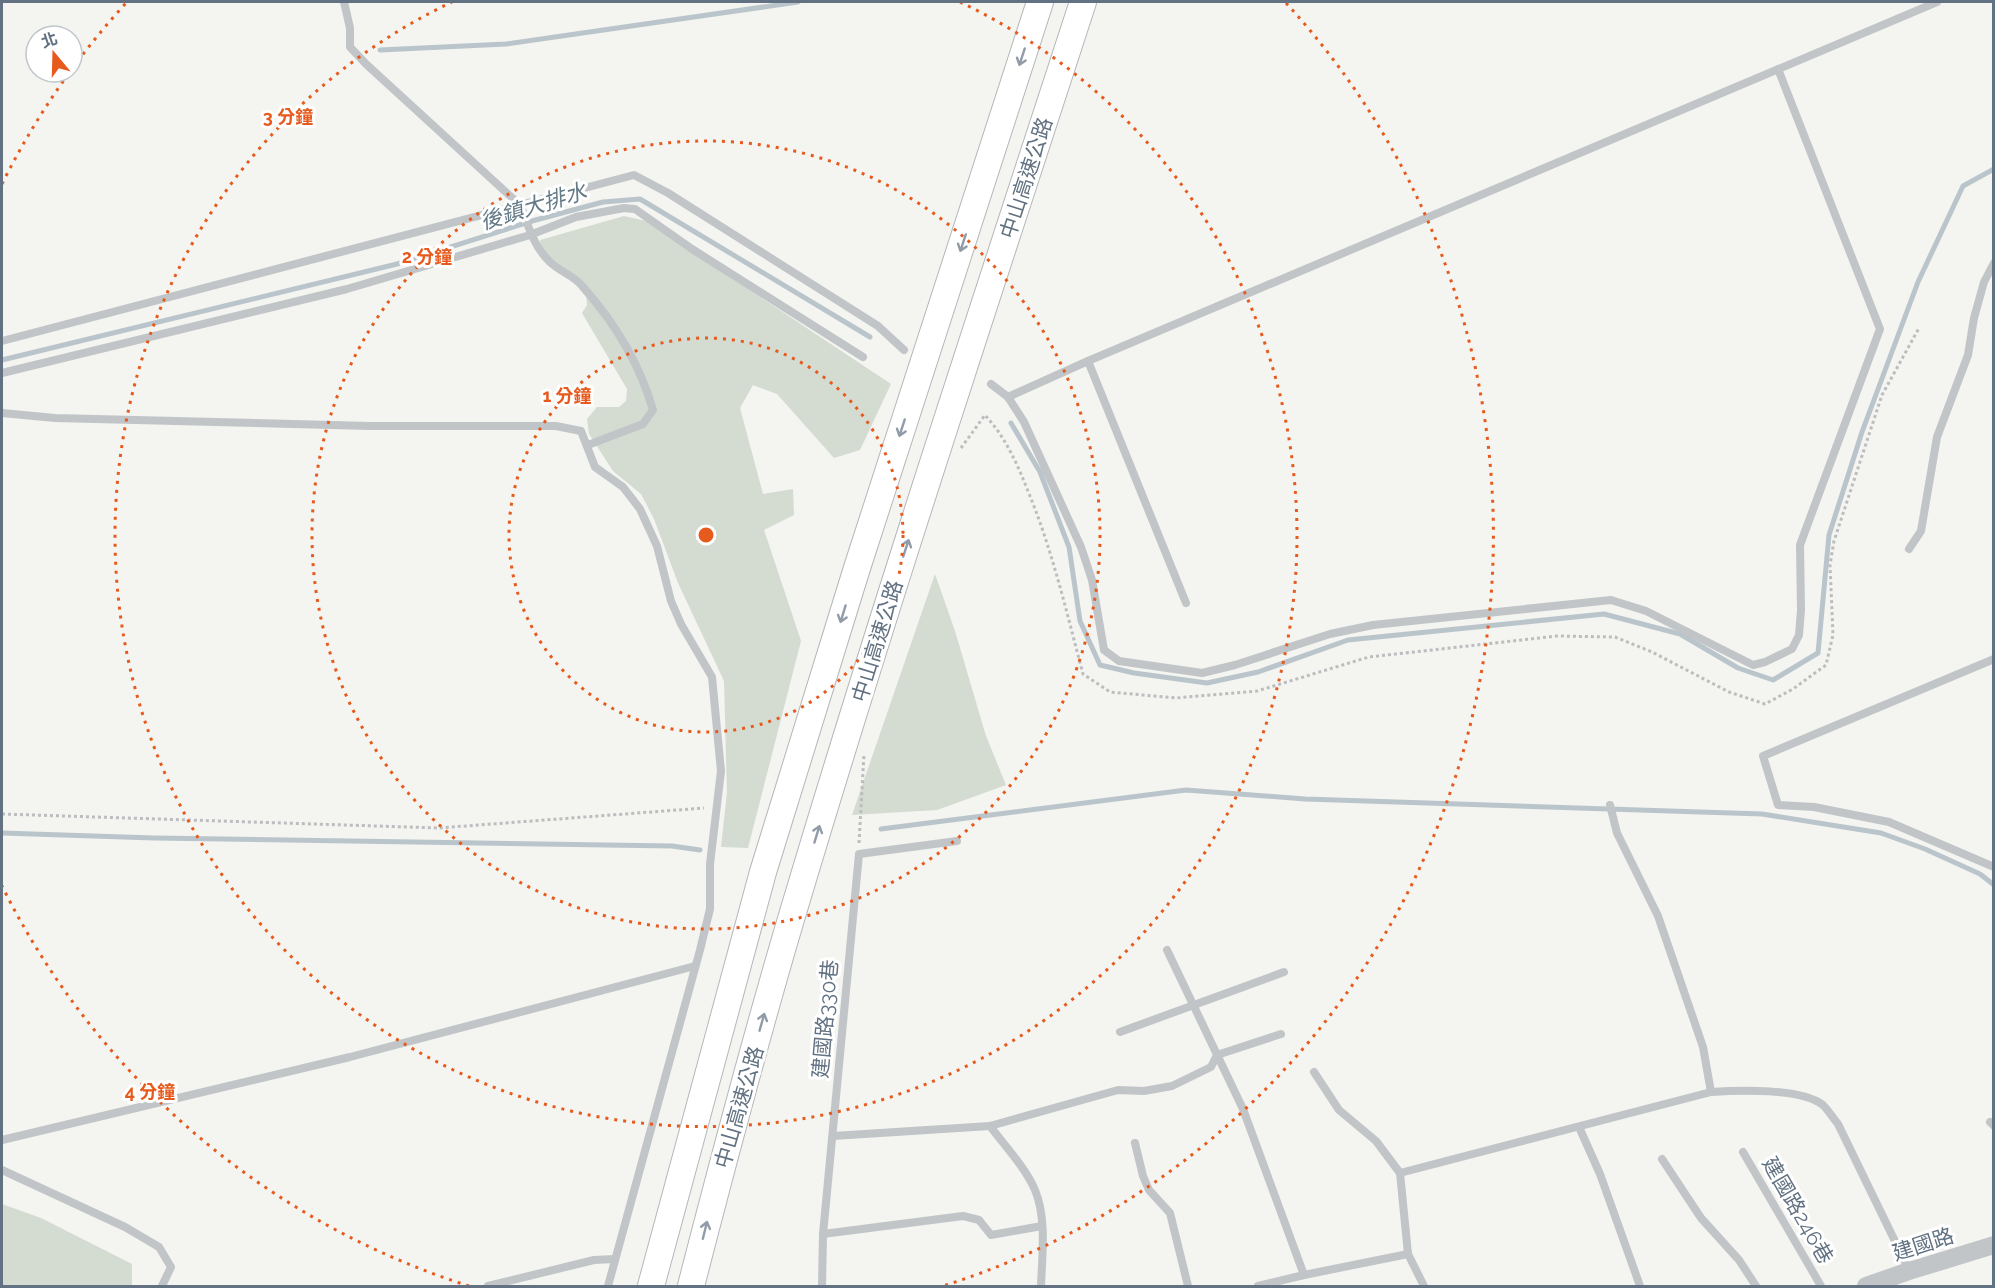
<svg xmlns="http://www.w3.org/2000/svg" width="1995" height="1288" viewBox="0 0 1995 1288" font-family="Raleway,'Noto Sans TC',sans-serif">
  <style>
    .green { fill: #d4dbd1 }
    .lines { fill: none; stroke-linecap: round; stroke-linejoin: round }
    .stream { stroke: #bac5cb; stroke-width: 5 }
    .motorway-casing { stroke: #b4b7ba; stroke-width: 28 }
    .path { stroke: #bbbdbf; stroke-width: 3; stroke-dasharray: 3 3; stroke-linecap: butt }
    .service { stroke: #c1c5c8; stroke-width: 8 }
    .tertiary { stroke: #c1c5c8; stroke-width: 18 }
    .motorway { stroke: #fff; stroke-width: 26 }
    .oneway { stroke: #919ca8 }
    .ring { fill: none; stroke: #e75a1d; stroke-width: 3; stroke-dasharray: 3 6 }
    .labels { text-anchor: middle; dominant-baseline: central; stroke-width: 6; stroke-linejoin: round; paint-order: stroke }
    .street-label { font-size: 21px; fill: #627282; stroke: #fff }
    .water-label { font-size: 22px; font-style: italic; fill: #637a86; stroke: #fff }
    .centre { fill: #e75a1d; stroke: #fff; stroke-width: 3 }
    .ring-label { font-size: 18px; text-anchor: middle; font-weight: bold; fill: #e75a1d; stroke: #fff; stroke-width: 6; stroke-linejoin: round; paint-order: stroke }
  </style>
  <rect width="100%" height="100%" fill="#f4f4f0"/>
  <!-- green -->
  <g class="green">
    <path d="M624 216 646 221 891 384 860 450 834 458 777 394 753 385 740 408 763 494 793 489 794 515 764 530 801 641 748 848 721 847 727 792 724 681 678 583 654 519 641 494 613 471 589 434 587 419 597 407H619L626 401 627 389 582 313 587 305 586 292 541 250 540 240Z"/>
    <path d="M935 574 955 631 986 736 1006 785 937 810 852 815Z"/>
    <path d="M2 1204 41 1218 132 1264V1286H2Z"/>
  </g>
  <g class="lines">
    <!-- stream -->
    <g class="stream">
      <path d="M380 50 506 44 798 2"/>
      <path d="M2 360 397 264 532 221 603 202 640 199 870 337"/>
      <path d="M1011 423 1040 472 1069 547 1080 621 1100 665 1134 673 1207 683 1258 672 1348 640 1604 614 1680 634 1738 668 1773 680 1818 653 1829 535 1862 432 1918 282 1963 186 1994 169"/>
      <path d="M881 829 1186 790 1305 799 1762 814 1881 833 1925 849 1980 874 1994 885"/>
      <path d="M2 833 154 838 672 846 700 850"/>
    </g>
    <!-- motorway casing -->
    <g class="motorway-casing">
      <g id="motorway">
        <path d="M651 1286 763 872 857 568 1040 2"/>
        <path d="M691 1286C725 1154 760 1021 800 889 889 592 987 297 1083 2"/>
      </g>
    </g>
    <!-- path -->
    <g class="path">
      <path d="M961 448 985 415C1007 439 1018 466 1030 496 1053 553 1067 614 1083 674L1110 692 1176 698 1257 691 1369 657 1557 636 1615 637 1652 652 1729 692 1765 704 1793 689 1826 665 1833 635 1830 565 1834 541 1882 395 1919 328"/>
      <path d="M2 814 439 828 704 808"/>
      <path d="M859 843 864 754"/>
    </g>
    <!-- service -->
    <g class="service">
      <path d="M344 2 350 28V47L366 64 521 206C528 226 534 247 550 262 560 272 575 276 583 287 614 322 640 365 653 410L643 424 588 445"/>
      <path d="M2 341 634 175 668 193 878 326 904 350"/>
      <path d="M1088 361 1186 603"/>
      <path d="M2 373 347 289 530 235 576 217 624 208 635 209 692 249 863 357"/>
      <path d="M991 384 1008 397 1024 422 1081 547 1092 580 1104 650 1119 661 1202 673 1235 665 1330 634 1373 625 1611 600 1646 611 1753 665 1765 662 1792 649 1799 635 1801 610 1800 545 1880 329 1778 69"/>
      <path d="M1008 397 1088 361 1937 2"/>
      <path d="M2 413 55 418 370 426H556L581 431 595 467 623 487 640 509 657 546 671 601 681 624 712 677 721 771 710 864V909L700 950 608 1286"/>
      <path d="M1909 549 1921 531 1937 437 1968 355 1974 318 1984 282 1994 263"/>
      <path d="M1994 659 1763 756 1778 805 1814 807 1889 822 1994 867"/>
      <path d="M1610 805 1617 833 1658 916 1703 1047 1711 1092"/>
      <path d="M1167 950 1243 1109 1304 1275"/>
      <path d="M1120 1032 1284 972"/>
      <path d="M1314 1072 1339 1110 1376 1141 1400 1173"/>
      <path d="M1990 1122 1994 1126"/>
      <path d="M990 1126C1005 1146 1025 1167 1035 1190 1047 1219 1042 1256 1041 1286"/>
      <path d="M1579 1127 1600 1174 1640 1286"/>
      <path d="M833 1136 990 1126 1118 1090 1144 1091 1172 1086 1211 1067 1217 1055 1281 1034"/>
      <path d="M2 1140 350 1057 695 966"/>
      <path d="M1135 1143 1143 1176 1149 1190 1170 1213 1188 1286"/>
      <path d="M1743 1152 1821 1286"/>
      <path d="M1662 1159 1701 1218 1739 1260 1756 1286"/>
      <path d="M2 1170 125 1227 159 1247 171 1267 162 1286"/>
      <path d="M823 1234 963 1216 979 1220 991 1235 1042 1226"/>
      <path d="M488 1286 594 1260 615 1259"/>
      <path d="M822 1286 823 1234 859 854 957 841"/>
      <path d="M1258 1286 1304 1275 1408 1254"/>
      <path d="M1424 1286 1408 1254 1400 1173 1711 1092C1739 1090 1801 1088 1823 1105 1828 1110 1833 1118 1838 1124L1909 1270"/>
    </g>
    <!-- tertiary -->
    <path class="tertiary" d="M1866 1286 1909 1271 1994 1245"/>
    <!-- motorway -->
    <use href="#motorway" class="motorway"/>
  </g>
  <!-- one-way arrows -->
  <defs><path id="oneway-shaft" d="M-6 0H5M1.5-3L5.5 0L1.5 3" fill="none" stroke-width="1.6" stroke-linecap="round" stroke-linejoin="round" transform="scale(1.5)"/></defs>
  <g class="oneway">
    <use href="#oneway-shaft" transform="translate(1022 57) rotate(108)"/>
    <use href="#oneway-shaft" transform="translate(963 243) rotate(108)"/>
    <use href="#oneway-shaft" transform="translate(902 428) rotate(108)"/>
    <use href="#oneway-shaft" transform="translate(906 548) rotate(-72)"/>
    <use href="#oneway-shaft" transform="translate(843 614) rotate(107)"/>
    <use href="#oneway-shaft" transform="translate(817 834) rotate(-73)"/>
    <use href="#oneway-shaft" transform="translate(762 1022) rotate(-74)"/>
    <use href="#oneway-shaft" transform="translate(705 1230) rotate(-76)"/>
  </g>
  <!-- distance rings -->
  <g class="ring">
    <circle cx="706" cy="535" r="197"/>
    <circle cx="706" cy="535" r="394"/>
    <path d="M960 2A591 591 0 1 1 452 2"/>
    <path d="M469 1286A787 787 0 0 1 2 886M2 184A787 787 0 0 1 126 3M1286 3A787 787 0 0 1 943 1286"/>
  </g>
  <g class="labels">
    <!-- street labels -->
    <g class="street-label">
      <text transform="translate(1026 178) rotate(-72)">中山高速公路</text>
      <text transform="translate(877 641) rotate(-73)">中山高速公路</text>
      <text transform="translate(825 1019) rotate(-85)">建國路330巷</text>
      <text transform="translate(739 1107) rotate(-74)">中山高速公路</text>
      <text transform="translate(1798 1210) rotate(60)">建國路246巷</text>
      <text transform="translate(1923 1244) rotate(-18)">建國路</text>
    </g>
    <!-- water labels -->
    <g class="water-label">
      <text transform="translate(533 206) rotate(-17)">後鎮大排水</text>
    </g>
  </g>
  <circle cx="706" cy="535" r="9" class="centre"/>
  <g class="ring-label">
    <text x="288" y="123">3 分鐘</text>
    <text x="427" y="263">2 分鐘</text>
    <text x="567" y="402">1 分鐘</text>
    <text x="150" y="1098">4 分鐘</text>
  </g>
  <!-- border -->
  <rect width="1995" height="1288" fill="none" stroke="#627282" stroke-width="6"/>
  <!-- north arrow -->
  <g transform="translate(54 54) rotate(341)"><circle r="28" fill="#ffffff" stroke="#c0c7cd" stroke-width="1.5"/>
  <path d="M0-4.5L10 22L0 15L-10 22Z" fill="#e75a1d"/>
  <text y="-9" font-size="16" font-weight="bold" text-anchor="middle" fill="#627282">北</text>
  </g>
</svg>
